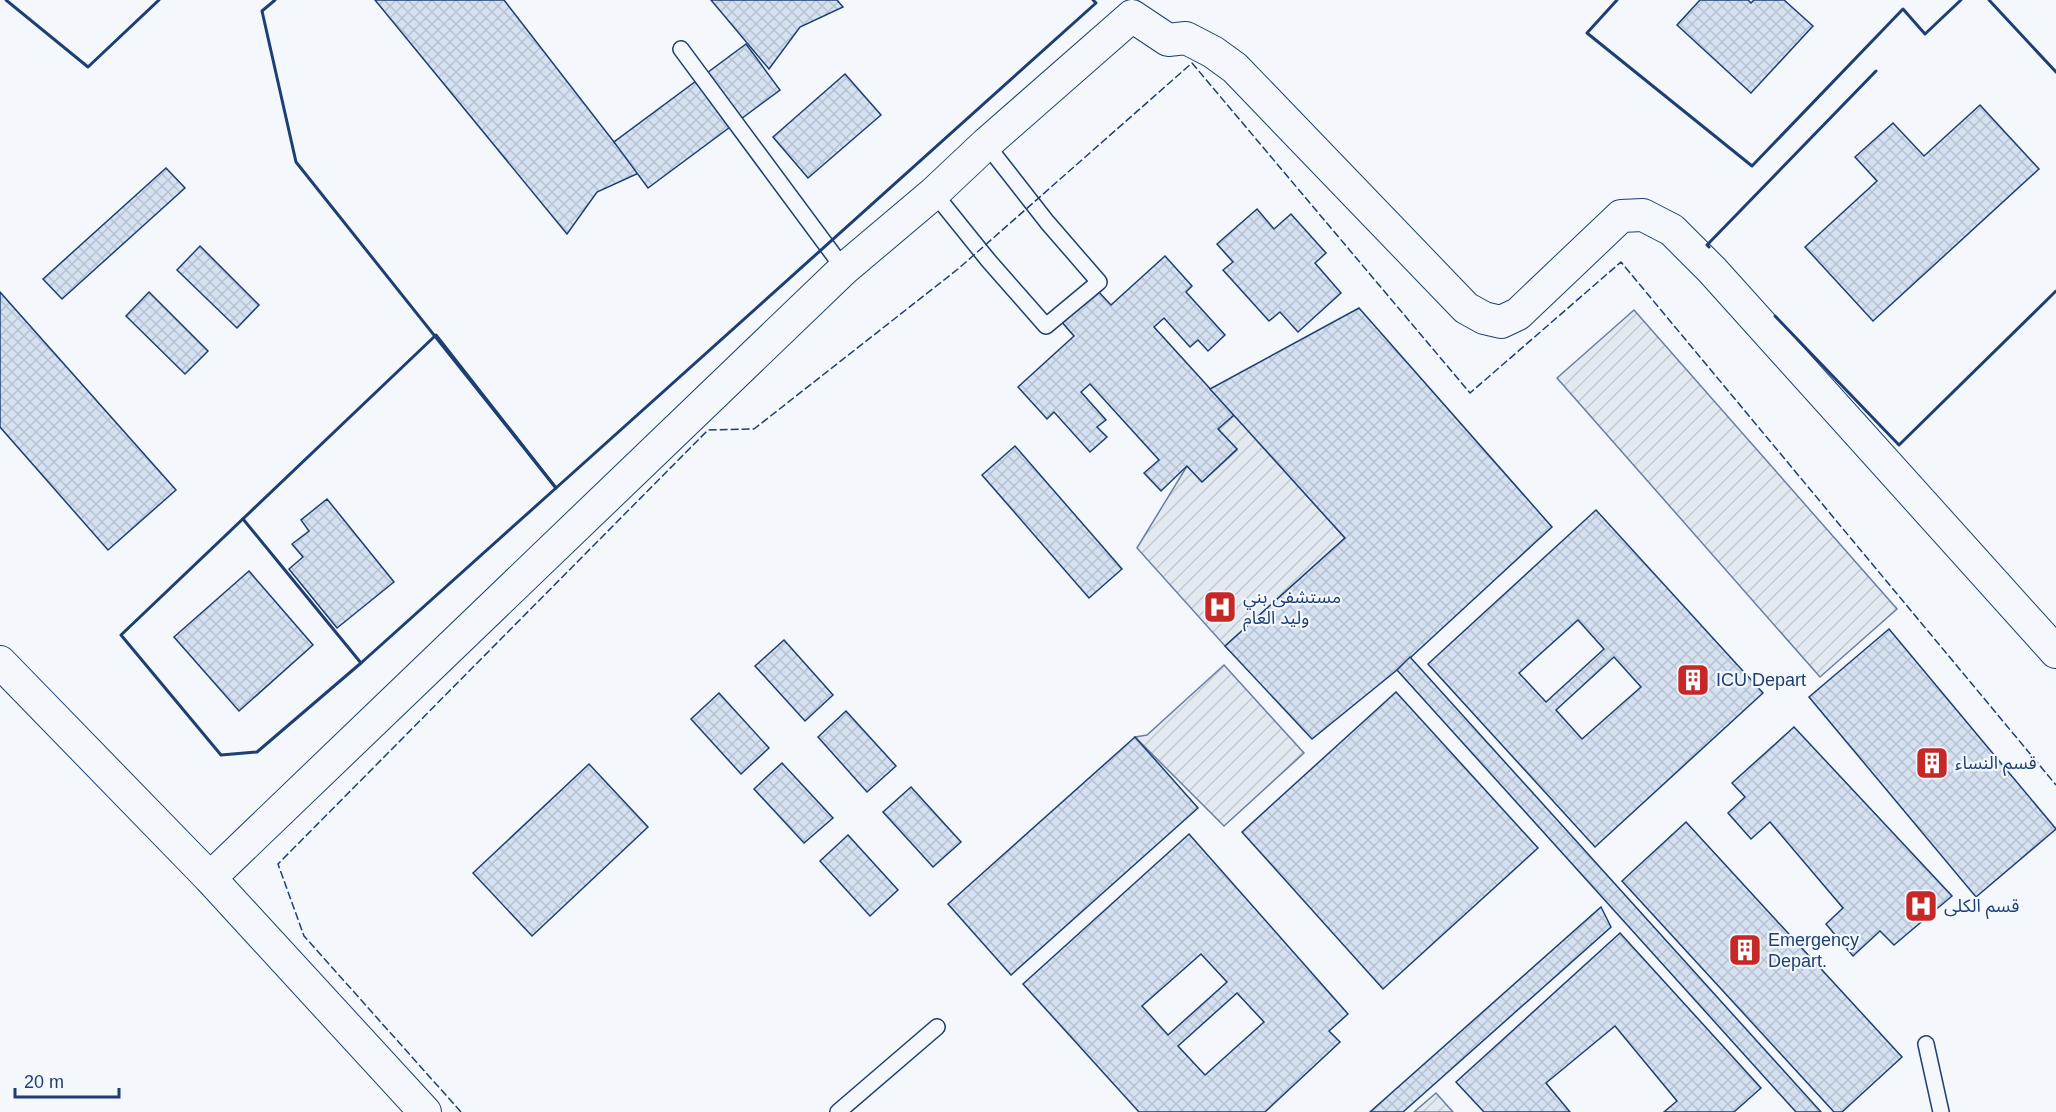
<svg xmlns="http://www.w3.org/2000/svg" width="2056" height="1112" viewBox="0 0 2056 1112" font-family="Helvetica,'Noto Sans Arabic',sans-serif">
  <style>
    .garden { fill: url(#garden-furrows); stroke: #687fa3; stroke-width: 1.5 }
    .building { fill: url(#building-cross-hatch); stroke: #1d3f73; stroke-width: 1.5; fill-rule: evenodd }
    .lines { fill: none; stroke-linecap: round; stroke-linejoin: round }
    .lane-casing { stroke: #1d3f73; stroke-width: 18 }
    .street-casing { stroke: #1d3f73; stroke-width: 34 }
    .lane { stroke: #f4f7fb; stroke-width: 15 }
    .street { stroke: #f4f7fb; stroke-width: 32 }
    .fence { stroke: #1d3f73; stroke-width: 1.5; stroke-dasharray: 8 3; stroke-linecap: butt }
    .wall { stroke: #1d3f73; stroke-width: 3 }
    .labels { text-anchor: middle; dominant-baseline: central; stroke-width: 4.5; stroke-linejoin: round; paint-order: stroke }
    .poi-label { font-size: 18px; fill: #1d3f73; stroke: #f4f7fb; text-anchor: start }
  </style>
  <defs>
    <pattern id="garden-furrows" width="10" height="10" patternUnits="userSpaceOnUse" patternTransform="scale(1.5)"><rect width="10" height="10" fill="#e3e9f0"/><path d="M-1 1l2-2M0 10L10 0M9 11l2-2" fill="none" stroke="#c2c9d1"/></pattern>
    <pattern id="building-cross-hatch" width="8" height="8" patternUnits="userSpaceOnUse" patternTransform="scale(1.5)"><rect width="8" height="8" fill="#d5e0f0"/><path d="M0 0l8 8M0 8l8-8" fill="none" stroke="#b6c1d1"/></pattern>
  </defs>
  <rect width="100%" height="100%" fill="#f4f7fb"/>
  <!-- garden -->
  <g class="garden">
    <path d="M1634 310 1897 609 1820 677 1557 378Z"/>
    <path d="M1234 415 1345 538 1225 646 1137 548 1187 466 1202 482 1237 450 1218 429Z"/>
    <path d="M1224 665 1304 753 1224 826 1135 737 1147 735Z"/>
    <path d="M1436 1093 1453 1112H1414Z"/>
  </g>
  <!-- building -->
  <g class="building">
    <path d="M375 0H504L614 142 641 172 597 192 567 234Z"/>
    <path d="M711 0H837L843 7 800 27 769 69Z"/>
    <path d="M1700 0H1748L1751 3 1754 0H1784L1813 26 1751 93 1677 25Z"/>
    <path d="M746 44 780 90 648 188 614 142Z"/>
    <path d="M845 74 881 115 808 178 773 137Z"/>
    <path d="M1980 105 2039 169 1873 321 1805 247 1877 181 1855 157 1893 123 1924 156Z"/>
    <path d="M166 168 185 188 62 299 43 279Z"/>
    <path d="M1257 209 1274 229 1291 214 1326 253 1315 263 1341 293 1298 332 1280 312 1269 321 1223 270 1233 262 1217 244Z"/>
    <path d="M200 246 259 305 237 328 177 270Z"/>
    <path d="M1165 256 1192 286 1186 292 1225 335 1208 351 1198 340 1190 347 1164 318 1154 327 1234 415 1218 429 1237 449 1202 482 1187 466 1161 491 1144 473 1159 460 1090 384 1081 392 1106 420 1097 427 1107 437 1090 452 1054 412 1047 419 1018 387 1074 336 1060 320 1096 289 1111 305Z"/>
    <path d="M0 292 176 490 108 550 0 427Z"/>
    <path d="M149 292 208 351 185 374 126 316Z"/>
    <path d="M1359 308 1552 527 1397 670 1312 739 1225 646 1345 538 1210 389Z"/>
    <path d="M1015 446 1122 569 1089 598 982 475Z"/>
    <path d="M327 499 394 582 337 628 289 569 303 557 292 544 309 531 301 520Z"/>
    <path d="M1596 510 1763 693 1595 847 1428 664ZM1578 620 1604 649 1546 702 1519 673ZM1614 657 1641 687 1582 739 1556 710Z"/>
    <path d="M249 571 313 645 239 711 174 637Z"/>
    <path d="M1889 629 2056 829 1976 897 1809 697Z"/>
    <path d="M784 640 833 695 805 721 755 666Z"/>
    <path d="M1410 657 1821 1112H1796L1397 670Z"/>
    <path d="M1396 692 1538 848 1383 989 1242 832Z"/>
    <path d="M719 693 769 748 741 774 691 719Z"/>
    <path d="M846 711 896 766 867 792 818 737Z"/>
    <path d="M1794 727 1952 896 1894 945 1880 931 1853 956 1826 924 1843 908 1770 822 1751 839 1728 813 1745 797 1732 783Z"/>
    <path d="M1135 737 1198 808 1011 975 948 904Z"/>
    <path d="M782 763 833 818 804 843 754 789Z"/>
    <path d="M589 764 648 827 532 936 473 873Z"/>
    <path d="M911 787 961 842 933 867 883 812Z"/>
    <path d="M1686 822 1902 1057 1842 1112H1834L1622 881Z"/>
    <path d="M1189 834 1348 1014 1329 1031 1340 1042 1265 1112H1139L1023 984ZM1201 954 1227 982 1168 1035 1142 1006ZM1237 993 1264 1022 1205 1075 1178 1046Z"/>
    <path d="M848 835 898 890 870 916 820 861Z"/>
    <path d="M1601 907 1611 927 1403 1112H1370Z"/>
    <path d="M1620 933 1761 1088 1734 1112H1664L1677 1101 1615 1026 1546 1083 1570 1112H1484L1456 1082Z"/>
  </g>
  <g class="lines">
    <!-- lane casing -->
    <g class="lane-casing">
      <g id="lane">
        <path d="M681 49 844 269"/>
        <path d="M934 193 988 260 1046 326 1099 282 1047 222 986 144"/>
        <path d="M1926 1044 1941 1112"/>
        <path d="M838 1112 937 1027"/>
      </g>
    </g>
    <!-- street casing -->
    <g class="street-casing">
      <g id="street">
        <path d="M0 662 210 878 425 1112"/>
        <path d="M210 878 844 269 934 193 986 144 1132 16 1168 40 1186 38 1213 52 1235 68 1466 308 1484 318 1501 322 1518 314 1621 216 1643 215 1672 230 1712 270 2056 652"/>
      </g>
    </g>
    <!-- lane -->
    <use href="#lane" class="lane"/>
    <!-- street -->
    <use href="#street" class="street"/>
    <!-- fence -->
    <path class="fence" d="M461 1112 304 936 278 864 708 430 754 429 958 269 1192 63 1470 393 1621 262 2056 785"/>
    <!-- wall -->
    <g class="wall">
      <path d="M6 0 88 67 159 0"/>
      <path d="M275 0 262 11 296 162 556 488 1096 3 1093 0"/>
      <path d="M1617 0 1587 33 1752 166 1903 9 1925 34 1961 0"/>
      <path d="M1989 0 2056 72"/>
      <path d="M1709 247 1707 245 1876 71"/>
      <path d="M1775 316 1899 445 2056 291"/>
      <path d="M436 335 556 488 361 663 257 752 221 755 121 635Z"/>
      <path d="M243 519 361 663"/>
    </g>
  </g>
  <!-- icons -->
  <defs>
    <g id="hospital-square" transform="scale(1.725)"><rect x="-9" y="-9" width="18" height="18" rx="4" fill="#c62828" stroke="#f4f7fb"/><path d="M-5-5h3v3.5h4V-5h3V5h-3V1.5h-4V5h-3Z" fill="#fff"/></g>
    <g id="building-square" transform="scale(1.725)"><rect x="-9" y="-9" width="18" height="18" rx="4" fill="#c62828" stroke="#f4f7fb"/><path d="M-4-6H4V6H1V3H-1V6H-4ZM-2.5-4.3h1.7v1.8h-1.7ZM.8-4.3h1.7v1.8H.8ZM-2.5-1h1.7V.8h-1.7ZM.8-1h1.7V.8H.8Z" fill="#fff"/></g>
  </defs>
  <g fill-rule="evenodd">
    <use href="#hospital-square" x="1220" y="607"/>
    <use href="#building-square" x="1693" y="680"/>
    <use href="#building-square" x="1932" y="763"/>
    <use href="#hospital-square" x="1921" y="906"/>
    <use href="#building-square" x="1745" y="950"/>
  </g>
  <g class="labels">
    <!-- poi labels -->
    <g class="poi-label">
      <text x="1243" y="597">مستشفى بني<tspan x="1243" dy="21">وليد العام</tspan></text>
      <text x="1716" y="680">ICU Depart</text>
      <text x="1955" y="763">قسم النساء</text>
      <text x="1944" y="906">قسم الكلى</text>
      <text x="1768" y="940">Emergency<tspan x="1768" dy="21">Depart.</tspan></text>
    </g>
  </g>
  <!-- scale -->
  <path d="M15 1088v9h104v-9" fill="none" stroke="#1d3f73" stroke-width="3"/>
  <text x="24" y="1088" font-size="18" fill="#1d3f73" stroke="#f4f7fb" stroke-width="4.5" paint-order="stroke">20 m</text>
</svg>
